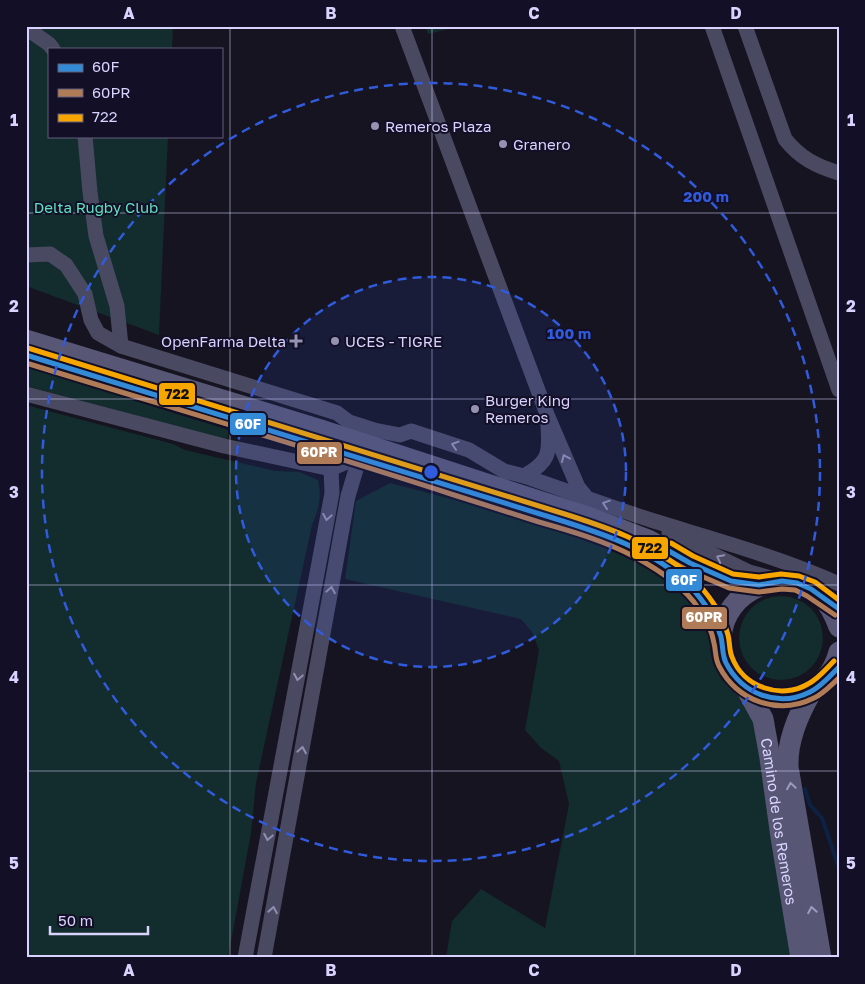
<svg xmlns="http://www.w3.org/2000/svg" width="865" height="984" viewBox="0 0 865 984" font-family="'Golos Text',sans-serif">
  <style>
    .green { fill: #132c2d }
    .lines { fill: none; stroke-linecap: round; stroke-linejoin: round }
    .stream { stroke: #0d2144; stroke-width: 4 }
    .street { stroke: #4a4962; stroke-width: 15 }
    .secondary { stroke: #575674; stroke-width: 21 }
    .bus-1-casing { stroke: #130f26; stroke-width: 9 }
    .bus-2-casing { stroke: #130f26; stroke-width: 9 }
    .bus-3-casing { stroke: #130f26; stroke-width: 9 }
    .bus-1 { stroke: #338bd7; stroke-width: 5 }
    .bus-2 { stroke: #b07c57; stroke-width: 5 }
    .bus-3 { stroke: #f7a600; stroke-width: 5 }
    .oneway { stroke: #928eb0 }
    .oneway2 { stroke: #9e9bc0 }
    .grid { fill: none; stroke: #d9d4ff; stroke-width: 1; stroke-opacity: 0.55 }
    .ring { fill: none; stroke: #305bdc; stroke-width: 2.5; stroke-dasharray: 9 6 }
    .poi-dot { fill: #9591b1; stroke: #130f26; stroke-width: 2 }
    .labels { text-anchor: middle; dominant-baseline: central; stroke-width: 4; stroke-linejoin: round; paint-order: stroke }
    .poi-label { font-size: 15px; fill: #d9d4ff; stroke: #130f26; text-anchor: start }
    .park-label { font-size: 15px; fill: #5fe0c0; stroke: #130f26 }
    .street-label { font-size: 15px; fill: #d9d4ff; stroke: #130f26 }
    .centre { fill: #305bdc; stroke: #130f26; stroke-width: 2.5 }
    .ring-label { font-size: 15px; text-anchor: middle; font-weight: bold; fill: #305bdc; stroke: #130f26; stroke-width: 4; stroke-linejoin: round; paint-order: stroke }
    .line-badge { stroke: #130f26; stroke-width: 2 }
    .badge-label { font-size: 14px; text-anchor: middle; font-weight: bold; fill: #fff }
    .pale-badge-label { font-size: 14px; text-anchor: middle; font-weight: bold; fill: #111 }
    .neatline { fill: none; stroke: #d9d4ff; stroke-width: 2 }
    .grid-label { font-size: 16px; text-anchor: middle; font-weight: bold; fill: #d9d4ff }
  </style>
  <rect width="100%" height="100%" fill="#161421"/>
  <!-- green -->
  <g class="green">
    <path d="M26 26H173L172 49H49V136H168L159 335 26 286Z"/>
    <path d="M425 26H460L428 34Z"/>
    <path d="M26 367 229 430 227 440 26 386Z"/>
    <path d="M26 405 173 444 185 450 275 471 299 472 318 480C322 497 319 509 312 525L256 783 251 833 228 958H26Z"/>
    <path d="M390 483 543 523 622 550 671 578 692 597 711 636 710 649 713 662 721 679 732 691 747 704 757 717 770 832 792 958H446L452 921 481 889 545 928 569 804 559 761 541 748 525 730 539 650 532 632 521 619 345 579 356 501Z"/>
    <circle cx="781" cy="638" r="42"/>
  </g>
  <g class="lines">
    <!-- stream -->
    <path class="stream" d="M805 789 810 805 822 818 839 868"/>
    <!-- street -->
    <g class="street">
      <path d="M402 26 548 417 578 487 586 497"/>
      <path d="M712 26 839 390"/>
      <path d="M745 26 785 139C800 158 816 166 839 173"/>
      <path d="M26 28 49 44 53 49"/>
      <path d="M85 136 90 192 96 236 117 306 121 346"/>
      <path d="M26 255 50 254 66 265 85 294 91 320 98 333 121 346 337 413 349 422 374 430 400 435 411 431 469 450 504 471 524 476C567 491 610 507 654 521 716 540 779 557 839 584"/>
      <path d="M26 394 224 446 331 469 360 456"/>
      <path d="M524 476C549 462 550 454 548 426"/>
      <path d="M669 533 749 572 771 578"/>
      <path d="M245 958 327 520 332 493 331 469"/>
      <path d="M264 958 348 496 360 456 370 438"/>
    </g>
    <!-- secondary -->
    <g class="secondary">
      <path d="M26 340 321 430 591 518 648 540 690 563 731 581 759 585"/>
      <path d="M108 380 344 452"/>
      <path d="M645 554C682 575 707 598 721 640"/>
      <path d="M839 627C835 616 831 606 822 597 786 563 723 589 721 639 720 707 819 725 839 652"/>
      <path id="s1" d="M746 688 763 719 770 758 781 837 801 958"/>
      <path d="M812 691C799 713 787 741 788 767L821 958"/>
    </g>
    <!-- bus-1 casing -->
    <g class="bus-1-casing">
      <g id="bus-1">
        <path d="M26 355 553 518C601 533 652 549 689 585 703 600 715 617 721 637 723 645 722 655 726 663 742 694 778 708 810 692 821 687 830 676 839 667"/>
        <path d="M667 550 690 563 731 581 759 585 782 581 797 583 811 589 839 609"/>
      </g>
    </g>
    <!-- bus-2 casing -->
    <g class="bus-2-casing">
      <g id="bus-2">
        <path d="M26 363C169 407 312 449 454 495 482 504 510 513 539 522 571 531 605 541 635 557 659 570 684 586 699 609 706 619 712 631 714 643 716 651 715 659 719 666 737 701 778 716 814 698 823 694 831 685 839 678"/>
        <path d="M663 557 687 570 729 588 759 592 782 589 795 590 807 596 835 615"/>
      </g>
    </g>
    <!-- bus-3 casing -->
    <g class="bus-3-casing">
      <g id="bus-3">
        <path d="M28 348 555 511C604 526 653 542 691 577 708 593 722 613 728 635 730 642 729 650 732 657 743 687 781 700 808 684 818 679 826 669 834 661"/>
        <path d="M671 543 693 556 733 574 759 577 781 574 799 576 815 582 839 600"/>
      </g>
    </g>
    <!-- bus-1 -->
    <use href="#bus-1" class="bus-1"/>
    <!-- bus-2 -->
    <use href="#bus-2" class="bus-2"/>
    <!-- bus-3 -->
    <use href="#bus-3" class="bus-3"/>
  </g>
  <!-- one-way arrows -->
  <defs><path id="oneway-chevron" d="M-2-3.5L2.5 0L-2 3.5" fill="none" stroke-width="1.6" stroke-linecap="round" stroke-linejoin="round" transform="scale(1.25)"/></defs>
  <g class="oneway">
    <use href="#oneway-chevron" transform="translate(455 445) rotate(-162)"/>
    <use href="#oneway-chevron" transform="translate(565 458) rotate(-113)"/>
    <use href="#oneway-chevron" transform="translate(606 504) rotate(-161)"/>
    <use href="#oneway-chevron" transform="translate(327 517) rotate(100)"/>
    <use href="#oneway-chevron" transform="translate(720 558) rotate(-153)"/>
    <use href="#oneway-chevron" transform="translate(331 590) rotate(-80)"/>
    <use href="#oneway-chevron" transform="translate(298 677) rotate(101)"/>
    <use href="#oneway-chevron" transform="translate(302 750) rotate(-80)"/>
    <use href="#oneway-chevron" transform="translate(268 837) rotate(101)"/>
    <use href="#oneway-chevron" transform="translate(273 910) rotate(-80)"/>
  </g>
  <g class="oneway2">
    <use href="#oneway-chevron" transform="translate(791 786) rotate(-99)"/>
    <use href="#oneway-chevron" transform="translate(812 910) rotate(-100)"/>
  </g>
  <!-- grid -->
  <path class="grid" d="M230 26V958M432 26V958M635 26V958M26 213H839M26 399H839M26 585H839M26 771H839"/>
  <!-- distance rings -->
  <circle cx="431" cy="472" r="195" fill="#305bdc" fill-opacity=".12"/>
  <g class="ring">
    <circle cx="431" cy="472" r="195"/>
    <circle cx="431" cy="472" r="389"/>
  </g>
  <!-- markers -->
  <g class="poi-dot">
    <circle cx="375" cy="126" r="5"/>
    <circle cx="503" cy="144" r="5"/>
    <path d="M293.5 333.5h5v5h5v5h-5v5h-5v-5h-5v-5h5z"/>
    <circle cx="335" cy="341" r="5"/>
    <circle cx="475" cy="409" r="5"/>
  </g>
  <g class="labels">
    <!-- poi labels -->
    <g class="poi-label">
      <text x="385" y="126">Remeros Plaza</text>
      <text x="513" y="144">Granero</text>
      <text x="286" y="341" text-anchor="end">OpenFarma Delta</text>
      <text x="345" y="341">UCES - TIGRE</text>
      <text x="485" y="400">Burger King<tspan x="485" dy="17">Remeros</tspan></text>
    </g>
    <!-- park labels -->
    <g class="park-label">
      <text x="96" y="207">Delta Rugby Club</text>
    </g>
    <!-- street labels -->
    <g class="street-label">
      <text stroke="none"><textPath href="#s1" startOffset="139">Camino de los Remeros</textPath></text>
    </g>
  </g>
  <circle cx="431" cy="472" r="8" class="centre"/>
  <g class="ring-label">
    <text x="706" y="202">200 m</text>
    <text x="569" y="339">100 m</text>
  </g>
  <g class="line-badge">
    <rect x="158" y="382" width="38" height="24" rx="5" fill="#f7a600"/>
    <rect x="229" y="412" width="38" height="24" rx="5" fill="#338bd7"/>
    <rect x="296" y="441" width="47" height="24" rx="5" fill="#b07c57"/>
    <rect x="631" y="536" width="38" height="24" rx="5" fill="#f7a600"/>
    <rect x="665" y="568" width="38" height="24" rx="5" fill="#338bd7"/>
    <rect x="681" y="606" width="47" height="24" rx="5" fill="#b07c57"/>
  </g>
  <g class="badge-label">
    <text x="248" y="429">60F</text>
    <text x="319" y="457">60PR</text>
    <text x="684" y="585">60F</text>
    <text x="704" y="622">60PR</text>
  </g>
  <g class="pale-badge-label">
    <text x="177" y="399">722</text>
    <text x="650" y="553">722</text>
  </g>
  <!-- border -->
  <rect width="865" height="984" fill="none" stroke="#130f26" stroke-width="55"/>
  <!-- legend -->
  <rect x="48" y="48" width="175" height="90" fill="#130f26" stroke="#625e7d"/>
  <rect x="58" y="64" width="25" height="8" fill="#338bd7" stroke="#625e7d"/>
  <text x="92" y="72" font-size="15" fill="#d9d4ff">60F</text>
  <rect x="58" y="89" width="25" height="8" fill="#b07c57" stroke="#625e7d"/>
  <text x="92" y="98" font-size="15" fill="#d9d4ff">60PR</text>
  <rect x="58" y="114" width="25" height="8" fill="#f7a600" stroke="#625e7d"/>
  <text x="92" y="122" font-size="15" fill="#d9d4ff">722</text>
  <!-- scale -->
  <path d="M50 926v8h98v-8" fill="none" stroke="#d9d4ff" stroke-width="2.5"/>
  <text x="58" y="926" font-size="15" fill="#d9d4ff" stroke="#130f26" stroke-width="4" paint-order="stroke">50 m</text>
  <rect x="28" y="28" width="810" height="928" class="neatline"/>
  <g class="grid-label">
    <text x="129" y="19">A</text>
    <text x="331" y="19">B</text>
    <text x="534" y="19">C</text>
    <text x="736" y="19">D</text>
    <text x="14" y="126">1</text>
    <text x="851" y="126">1</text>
    <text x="14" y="312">2</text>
    <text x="851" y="312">2</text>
    <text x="14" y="498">3</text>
    <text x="851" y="498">3</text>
    <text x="14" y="683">4</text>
    <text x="851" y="683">4</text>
    <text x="14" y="869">5</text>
    <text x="851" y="869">5</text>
    <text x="129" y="976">A</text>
    <text x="331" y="976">B</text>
    <text x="534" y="976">C</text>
    <text x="736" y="976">D</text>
  </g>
</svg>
